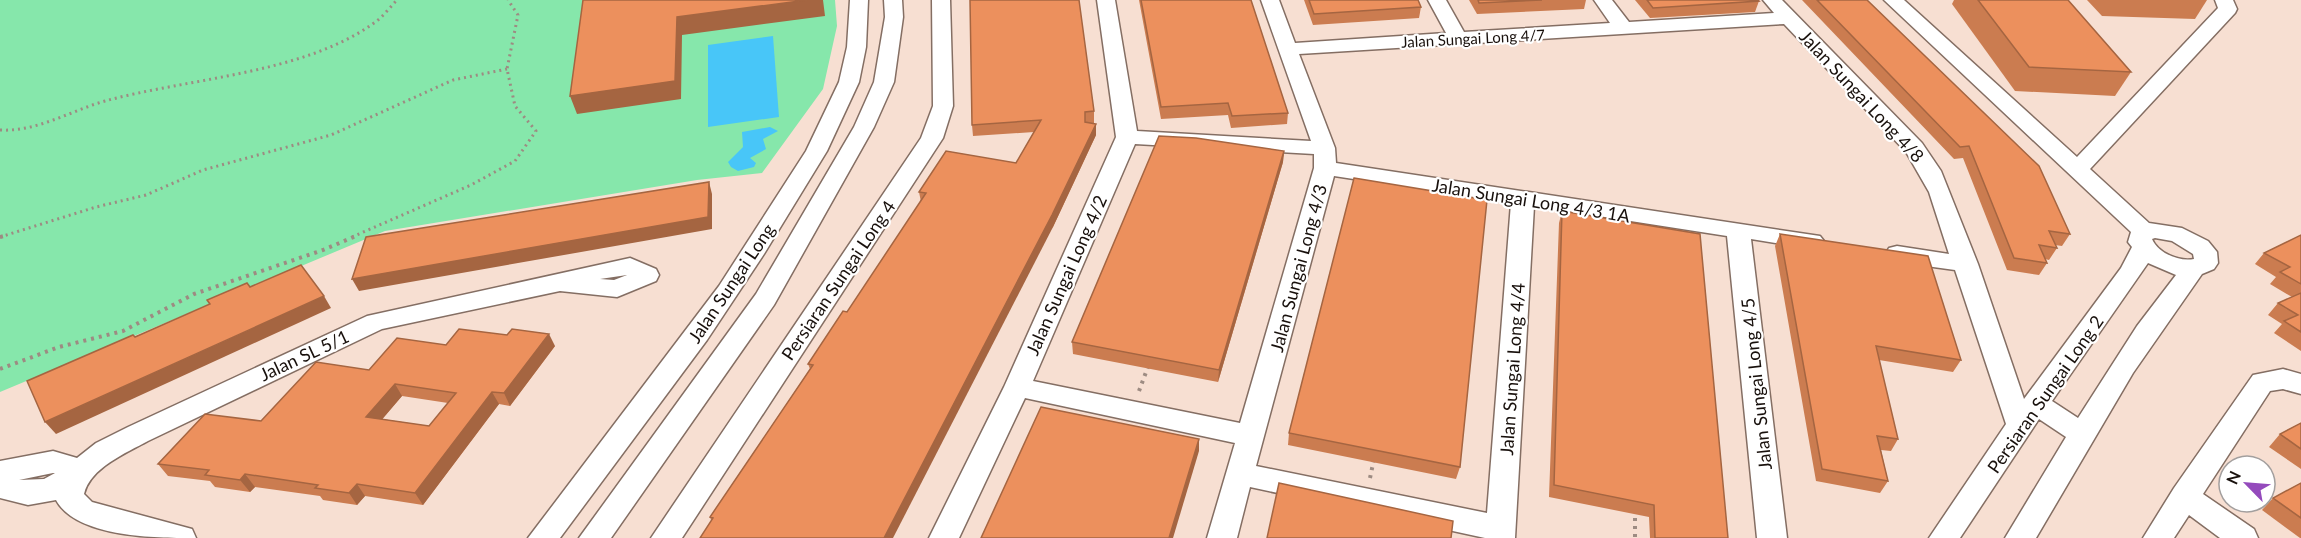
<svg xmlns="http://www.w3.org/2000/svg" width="2301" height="538" viewBox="0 0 2301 538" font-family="Lato,sans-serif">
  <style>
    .green { fill: #86e7ab }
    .water { fill: #48c6f8 }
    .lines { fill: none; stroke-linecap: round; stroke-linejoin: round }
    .minor-casing { stroke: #846e63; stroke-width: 3 }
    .path-far1 { stroke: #9d8b82; stroke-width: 3; stroke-dasharray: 2 4; stroke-linecap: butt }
    .path { stroke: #9d8b82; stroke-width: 4; stroke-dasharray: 3 5; stroke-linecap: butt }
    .minor { fill: #fff; fill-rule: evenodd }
    .wall { fill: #cb7c50; fill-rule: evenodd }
    .shaded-wall { fill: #a56541 }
    .building { fill: #ec905d; stroke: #a56541; stroke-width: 1.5; fill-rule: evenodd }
    .labels { text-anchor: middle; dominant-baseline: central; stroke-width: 4.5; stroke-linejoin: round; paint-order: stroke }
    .far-street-label { font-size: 15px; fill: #18100c; stroke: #fff }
    .street-label { font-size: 18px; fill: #18100c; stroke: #fff }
  </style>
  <rect width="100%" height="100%" fill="#f7dfd2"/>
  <!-- green -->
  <path class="green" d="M0 0H835L837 26 823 89 762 173 697 180 385 231 0 392Z"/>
  <!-- water -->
  <g class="water">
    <path d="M773 36 779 117 708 127V45Z"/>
    <path d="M770 127 778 131 763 139 766 149 750 158 756 163 754 167 738 171 731 167 728 162 743 147 742 132Z"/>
  </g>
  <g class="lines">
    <!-- minor casing -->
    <g class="minor-casing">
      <g id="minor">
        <path d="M850 0H868L866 47 859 82 827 151 764 254 707 340 560 538H528L719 286 806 151 839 82 847 47Z"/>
        <path d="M884 0H902L903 17 894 82 874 127 774 305 611 538H579L756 294 854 127 874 82 885 17Z"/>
        <path d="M932 0H950L953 106 943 138 682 538H651L921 138 933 106Z"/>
        <path d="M1097 0H1115L1137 131 1311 141 1261 0H1279L1295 43 1446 33 1428 0H1446L1464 32 1610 23 1594 0H1612L1629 22 1774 13 1763 0H1782L1922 143 1941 171 1978 264 2024 399 2121 268 2132 247 2128 242 2131 232 1884 0H1904L2077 157 2218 8 2215 0H2233L2237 9 2235 13 2090 169 2149 223 2182 228 2208 241 2217 252 2218 263 2214 269 2202 274 2133 373 2036 538H2005L2066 437 2039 419 1960 538H1929L2006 424 1955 270 1897 262 1889 260 1885 254 1889 248 1897 246 1949 254 1929 192 1906 152 1784 24 1299 54 1335 148 1336 163 1820 236 1824 241 1820 246 1812 249 1751 239 1787 538H1757L1727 236 1534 206 1515 538H1485L1250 487 1237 538H1207L1235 443 1025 398 959 538H929L1004 387 1116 137ZM1135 144 1314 154V168L1240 423 1033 381ZM1334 176 1511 203 1487 513 1256 466ZM2155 238 2172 241 2193 254 2194 259C2179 262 2158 253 2152 239ZM2148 263 2176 275 2137 326 2078 418 2052 401Z"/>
        <path d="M630 258 656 269 659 275 656 281 617 297 560 291 382 329 148 441C126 453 90 468 84 494L92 502 192 529 196 538C157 538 77 538 56 500L28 505 0 498V461L53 451 77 458 96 443 128 427 367 316ZM627 275 614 280 600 279ZM55 473 44 479 19 480 53 473Z"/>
        <path d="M2283 369 2301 374V394L2283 389 2270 391 2203 494 2254 529 2258 538H2220L2189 515 2174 538H2143L2174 488 2253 375Z"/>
      </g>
    </g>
    <!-- path-far1 -->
    <g class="path-far1">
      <path d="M0 130C37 132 70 111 105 101 189 78 303 74 374 23 383 17 390 7 397 0"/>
      <path d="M0 237 96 207 146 195 203 170 331 135 453 80 507 69"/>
      <path d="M352 237 471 185 515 161 536 131 515 106 507 69 518 15 508 0"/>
    </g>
    <!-- path -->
    <g class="path">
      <path d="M0 237 4 236"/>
      <path d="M0 369 59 347 123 331 194 294 323 250 356 236"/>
      <path d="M1139 391 1149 364"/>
      <path d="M1370 478 1374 459"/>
      <path d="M1635 510V538"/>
    </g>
    <!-- minor -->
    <use href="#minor" class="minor"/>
  </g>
  <!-- wall -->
  <g class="wall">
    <path d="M1139 0H1251L1288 113 1287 124 1231 128 1228 115 1161 119Z"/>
    <path d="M1304 0H1418L1421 7 1419 18 1313 25Z"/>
    <path d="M1469 0H1586L1584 9 1477 14Z"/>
    <path d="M1635 0H1758L1759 1 1755 12 1650 18Z"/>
    <path d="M1802 0H1867L2070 234 2062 246 2055 245 2057 248 2049 260 2045 259 2047 263 2039 275 2007 270 1963 158 1954 159Z"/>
    <path d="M1954 0H2068L2131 72 2115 96 2015 91 1952 4Z"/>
    <path d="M2087 0H2207L2195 19 2102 16Z"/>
    <path d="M1094 111V123H1092L1096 135 1053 227 711 520 710 517 810 369 808 364 847 312 921 202 919 192 1016 163 1034 132 973 136 972 125Z"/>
    <path d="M1284 151 1283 162 1218 382 1073 354 1072 342Z"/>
    <path d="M1562 211 1728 538H1650L1649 517 1549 497 1559 223Z"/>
    <path d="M1780 234 1961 360 1953 372 1879 360 1898 439 1891 451 1881 450 1888 481 1880 493 1816 481 1775 246Z"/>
    <path d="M2301 235V351L2274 333 2282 324 2268 315 2278 303 2292 297 2270 284 2276 277 2255 264 2264 253Z"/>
    <path d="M446 345 555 346 510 406 499 404 423 505 365 496 357 505 323 500 320 496 255 487 250 492 215 487 210 481 168 476 158 464 261 421 369 370ZM402 396 448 403 429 426 382 419Z"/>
    <path d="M2301 423V469L2269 447 2280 434Z"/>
    <path d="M1289 433 1460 467 1456 479 1288 445Z"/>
    <path d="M2301 483V538H2300L2262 510 2273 498Z"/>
  </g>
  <!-- shaded-wall -->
  <g class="shaded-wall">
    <path d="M807 0H823L825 16 682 35 681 99 577 114 570 96 677 17Z"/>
    <path d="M1096 124V135L1053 227 893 538H884Z"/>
    <path d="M1284 151 1283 162 1218 382 1219 370Z"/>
    <path d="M709 182 712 194V229L359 291 352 279Z"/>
    <path d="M324 296 331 308 56 434 45 422Z"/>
    <path d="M549 334 555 346 510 406 504 393Z"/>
    <path d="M395 384 402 396 374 429 366 417Z"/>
    <path d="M492 392 499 404 423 505 415 493Z"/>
    <path d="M1199 439V451L1173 538H1169Z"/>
    <path d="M245 474 255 487 250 492 240 480Z"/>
    <path d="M357 484 365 496 357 505 349 493Z"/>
  </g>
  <!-- building -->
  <g class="building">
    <path d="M583 0H807L677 17 675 81 570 96Z"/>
    <path d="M970 0H1079L1094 111 1085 112V122L1096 124 1052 215 884 538H700L713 518 710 517 813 365 808 364 843 311 847 312 926 193 919 192 946 151 1016 163 1041 120 972 125Z"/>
    <path d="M1141 0H1251L1288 113 1232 116 1228 103 1161 107Z"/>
    <path d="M1309 0H1418L1421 7 1314 14Z"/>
    <path d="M1478 0H1542L1479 3Z"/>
    <path d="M1647 0H1758L1759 1 1653 8Z"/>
    <path d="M1817 0H1867L2039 166 2070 234 2049 231 2057 248 2039 245 2047 263 2014 258 1969 146 1960 147Z"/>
    <path d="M1978 0H2068L2131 72 2029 67Z"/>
    <path d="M1159 136 1196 138 1284 151 1219 370 1072 342Z"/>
    <path d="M1354 178 1487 200 1460 467 1289 433Z"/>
    <path d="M709 182 708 217 352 279 366 237Z"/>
    <path d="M1562 211 1700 234 1728 538H1655L1654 505 1554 485Z"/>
    <path d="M1780 234 1928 256 1961 360 1876 346 1898 439 1877 436 1888 481 1822 469Z"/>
    <path d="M2301 235V284L2280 272 2290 267 2264 253Z"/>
    <path d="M301 265 324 296 45 422 27 381 133 335 135 337 210 304 207 300 247 283 250 287Z"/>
    <path d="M2301 293V332L2284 321 2298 315 2278 303Z"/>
    <path d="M459 329 507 335 512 329 549 334 504 393 492 392 415 493 357 484 349 493 315 488 318 485 245 474 240 480 205 475 209 470 158 464 205 414 261 421 316 362 369 370 397 338 446 345ZM395 384 456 393 429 426 366 417Z"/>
    <path d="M1041 407 1199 439 1169 538H981Z"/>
    <path d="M2301 423V449L2280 434Z"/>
    <path d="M1279 483 1453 521 1451 538H1267Z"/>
    <path d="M2301 483V518L2273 498Z"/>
  </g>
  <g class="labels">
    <!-- far-street labels -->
    <g class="far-street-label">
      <text transform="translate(1473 38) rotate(-3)">Jalan Sungai Long 4/7</text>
    </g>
    <!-- street labels -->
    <g class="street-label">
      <text transform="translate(1862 96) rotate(47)">Jalan Sungai Long 4/8</text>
      <text transform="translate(1531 200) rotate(9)">Jalan Sungai Long 4/3 1A</text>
      <text transform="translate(1298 268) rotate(-75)">Jalan Sungai Long 4/3</text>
      <text transform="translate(1066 275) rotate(-66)">Jalan Sungai Long 4/2</text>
      <text transform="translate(838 280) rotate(-56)">Persiaran Sungai Long 4</text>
      <text transform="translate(731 283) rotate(-56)">Jalan Sungai Long</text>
      <text transform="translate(304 355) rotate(-25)">Jalan SL 5/1</text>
      <text transform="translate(1512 369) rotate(-86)">Jalan Sungai Long 4/4</text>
      <text transform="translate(1756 384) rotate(-96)">Jalan Sungai Long 4/5</text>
      <text transform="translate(2045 394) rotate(-55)">Persiaran Sungai Long 2</text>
    </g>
  </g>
  <!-- north arrow -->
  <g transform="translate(2247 484) rotate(295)"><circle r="28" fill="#ffffff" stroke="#a39f9e" stroke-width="1.5"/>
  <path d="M0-4.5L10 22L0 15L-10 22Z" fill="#944abc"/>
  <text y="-9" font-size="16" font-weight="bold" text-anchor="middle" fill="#18100c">N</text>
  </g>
</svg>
